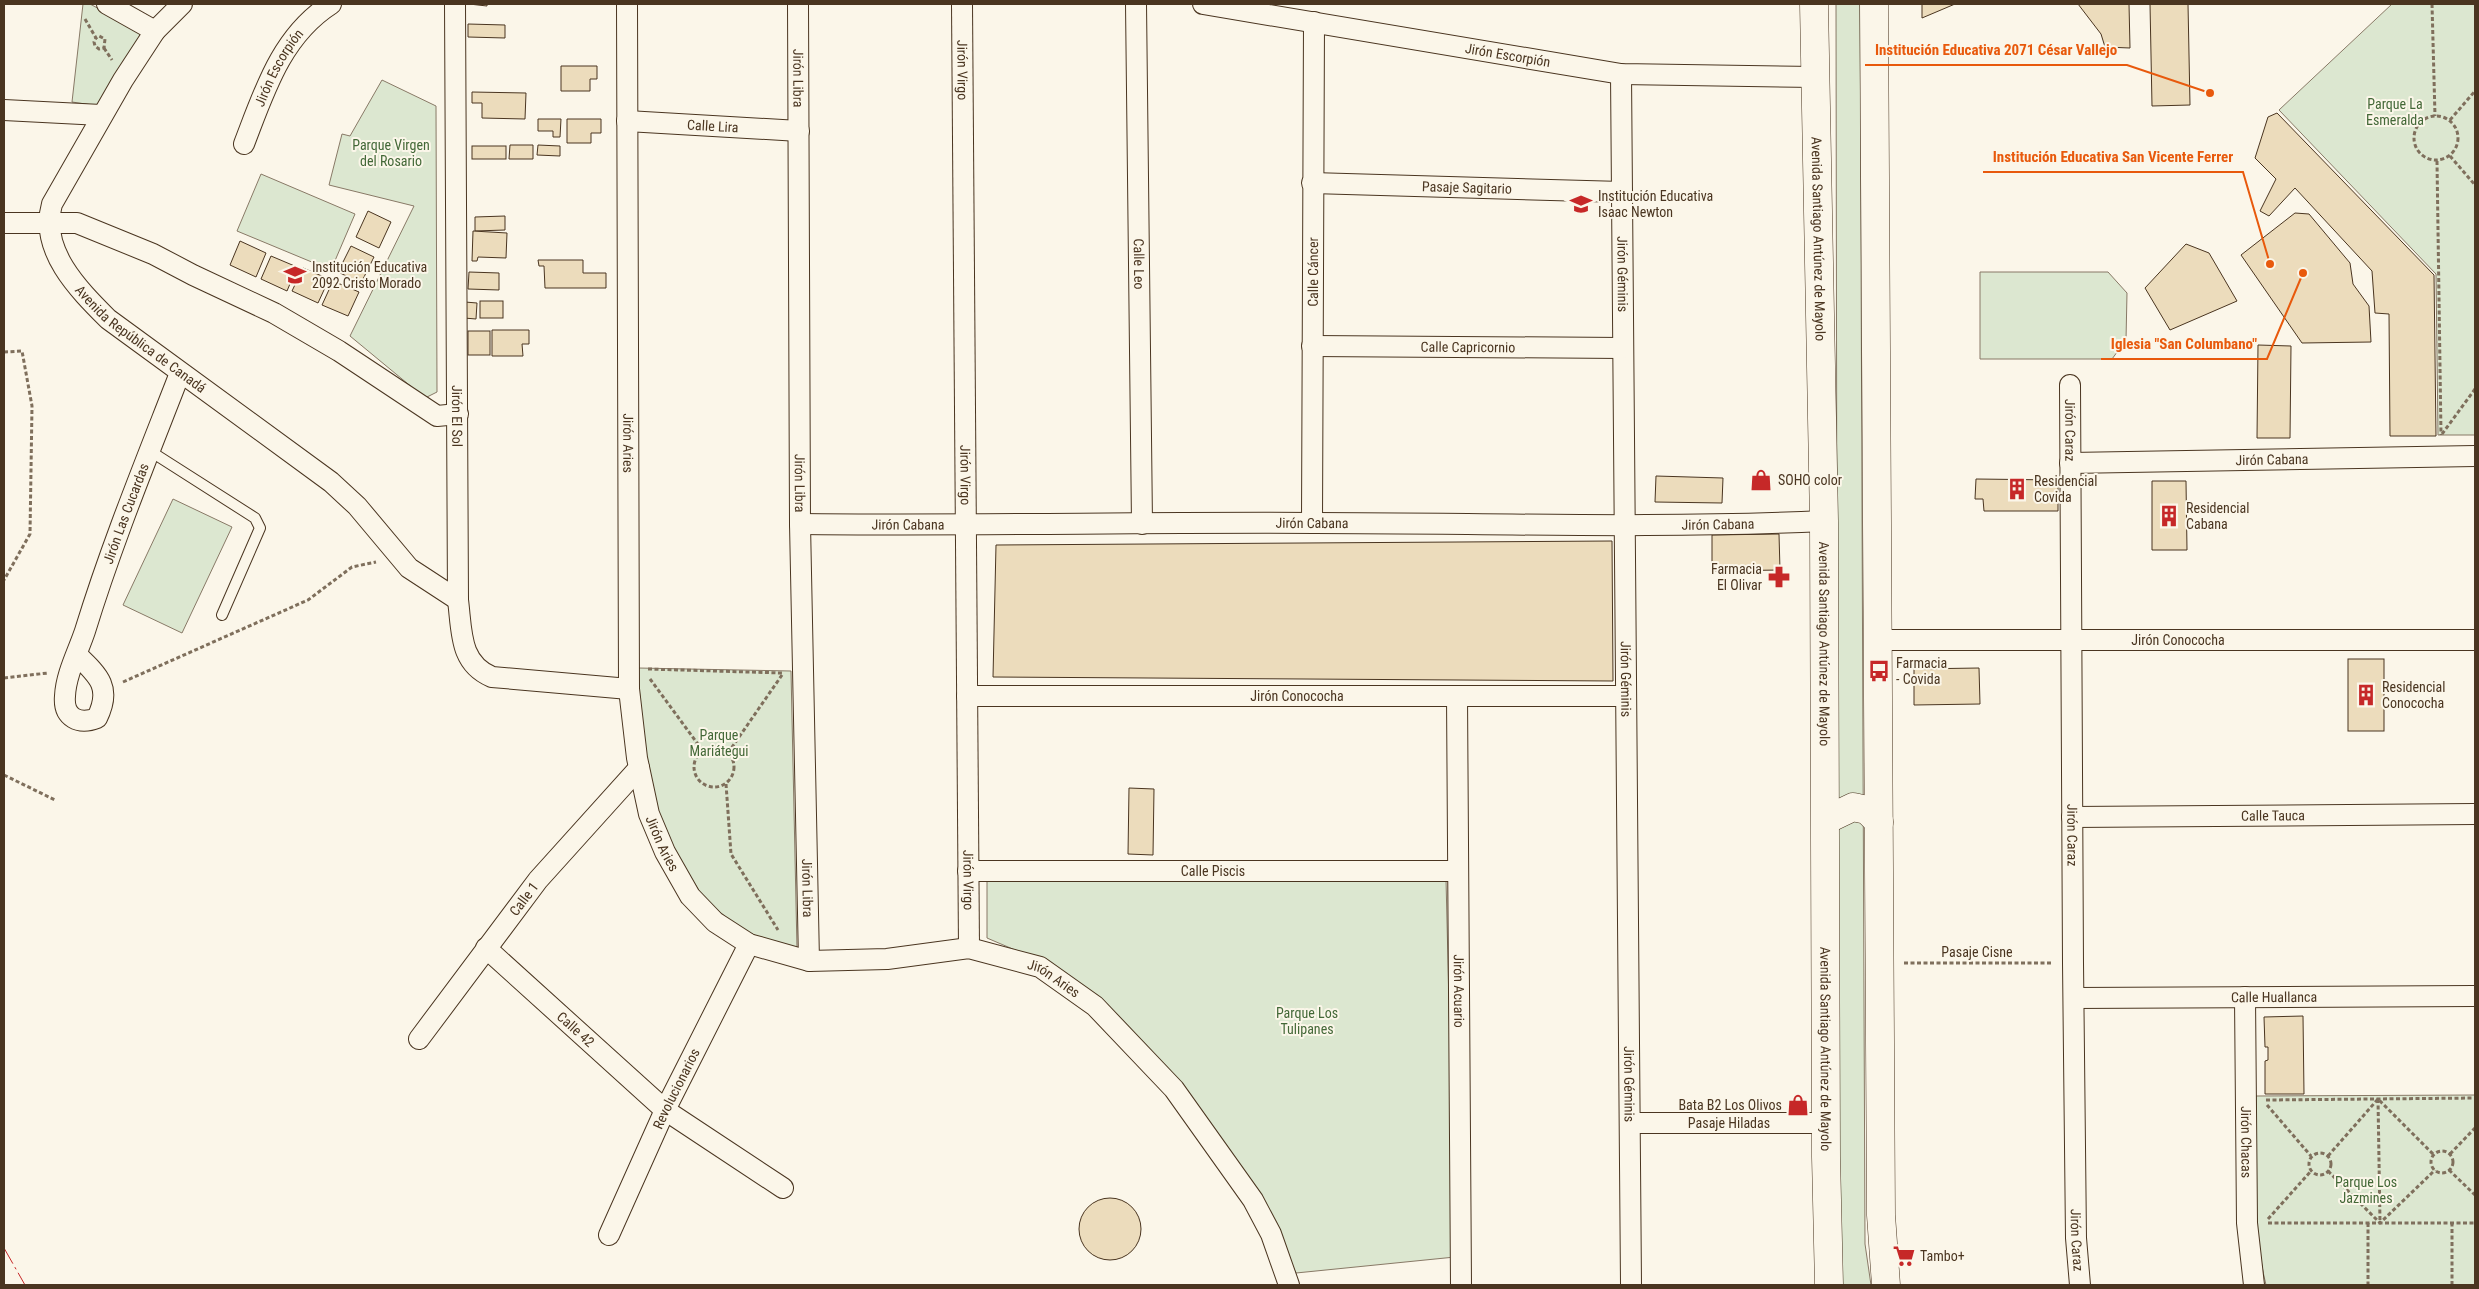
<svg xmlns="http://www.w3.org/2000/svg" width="2479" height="1289" viewBox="0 0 2479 1289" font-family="'Roboto Condensed',sans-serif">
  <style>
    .green { fill: #dce7d0; stroke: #887966 }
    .building { fill: #ecdcbc; stroke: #4a3520 }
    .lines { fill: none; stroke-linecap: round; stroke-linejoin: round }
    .lane-casing { stroke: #4a3520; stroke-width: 12 }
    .street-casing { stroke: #4a3520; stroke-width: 22 }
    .secondary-casing { stroke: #4a3520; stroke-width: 29 }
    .path { stroke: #7f6f5c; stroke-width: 3; stroke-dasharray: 4 2.5; stroke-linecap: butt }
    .lane { stroke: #fbf6e9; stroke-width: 10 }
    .street { stroke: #fbf6e9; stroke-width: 20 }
    .secondary { stroke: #fbf6e9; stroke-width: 28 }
    .power { stroke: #c62828; stroke-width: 1; stroke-dasharray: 18 4 2.5 4; stroke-linecap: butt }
    .labels { text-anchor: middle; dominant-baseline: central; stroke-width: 4; stroke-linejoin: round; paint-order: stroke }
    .street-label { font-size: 14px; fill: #4a3520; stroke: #fbf6e9 }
    .park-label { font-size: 14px; fill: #436837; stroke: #fbf6e9 }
    .poi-label { font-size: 14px; fill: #4a3520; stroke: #fbf6e9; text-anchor: start }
    .leader { fill: none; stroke: #e8590c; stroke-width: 2 }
    .callout-dot { fill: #e8590c; stroke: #fbf6e9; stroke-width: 2 }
    .callout-label { font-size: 15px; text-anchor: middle; font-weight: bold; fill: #e8590c; stroke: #fbf6e9; stroke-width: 4; stroke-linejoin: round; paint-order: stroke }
  </style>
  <rect width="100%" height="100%" fill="#fbf6e9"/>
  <!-- green -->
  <g class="green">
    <path d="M83 4H90L142 32 99 106 72 102Z"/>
    <path d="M1836 4H1860L1865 1244 1871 1285H1840L1838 1264Z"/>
    <path d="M2392 4H2475V435H2438L2436 274 2279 110Z"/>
    <path d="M382 80 436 106 437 392 425 398 350 336 414 206 329 185 342 134 350 136Z"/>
    <path d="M261 174 355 214 331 270 237 231Z"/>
    <path d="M1980 272H2108L2127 293 2126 340 2112 359H1980Z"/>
    <path d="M173 499 232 527 182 633 123 605Z"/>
    <path d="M638 668 791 671 797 949 773 946 738 927 704 899 675 851 651 793 642 732Z"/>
    <path d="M987 879H1446L1455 1257 1296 1273 1261 1205 1194 1108 1036 959 987 938Z"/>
    <path d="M2475 1095V1285H2266C2251 1225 2257 1158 2256 1096Z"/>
  </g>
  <!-- building -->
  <g class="building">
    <path d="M469 4H487V6Z"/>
    <path d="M1922 4H1955L1922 18Z"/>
    <path d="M2078 4H2129L2130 48 2105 47 2101 34Z"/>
    <path d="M2150 4H2188L2190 105 2152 106Z"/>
    <path d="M468 24 505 25V38L468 37Z"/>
    <path d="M561 66H597V79H590V91H561Z"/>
    <path d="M472 92 526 93 525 119 482 118V103H472Z"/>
    <path d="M2277 113 2434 275 2436 436H2390L2389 314 2375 313 2372 271 2295 188 2269 216 2260 211 2276 179 2255 158 2268 117Z"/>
    <path d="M538 119H561L560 137H553V131H538Z"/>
    <path d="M567 119H601V133H591V143H567Z"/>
    <path d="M510 145H533V159H509Z"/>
    <path d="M538 145 560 146V156L537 155Z"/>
    <rect x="472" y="146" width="34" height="13"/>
    <path d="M368 211 391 222 379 248 356 237Z"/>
    <path d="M2295 213 2309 214 2350 263 2353 284 2369 306 2371 342 2302 343 2241 255Z"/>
    <path d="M505 216V230L475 231V217Z"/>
    <path d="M473 231 507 233 506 258 478 257 477 261H472Z"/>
    <path d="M240 241 266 253 256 277 230 265Z"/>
    <path d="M2186 244 2209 253 2237 301 2170 330 2145 288Z"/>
    <path d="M351 246 374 257 361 283 338 272Z"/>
    <path d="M271 256 297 267 287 291 261 279Z"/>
    <path d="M538 260H583V273H606V288H545L544 266H539Z"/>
    <path d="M303 268 329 279 318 303 292 291Z"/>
    <path d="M469 272 499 273V290L468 289Z"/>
    <path d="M333 281 359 292 348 316 322 305Z"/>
    <rect x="480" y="301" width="23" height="17"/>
    <path d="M465 302 477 303 476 319 464 318Z"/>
    <path d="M492 330H529V344H522L523 356H492Z"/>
    <rect x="468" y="331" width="22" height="24"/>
    <path d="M2258 345 2291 346 2290 438H2257Z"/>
    <path d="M1656 476 1723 478 1722 503 1655 502Z"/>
    <path d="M1976 479 2058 480V511H1984L1983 499H1975Z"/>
    <path d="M2152 481H2186L2187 550H2152Z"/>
    <path d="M1779 534 1780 570 1712 571V535Z"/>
    <path d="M1612 541 1613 681 993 677 996 545Z"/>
    <rect x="2348" y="659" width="36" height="72"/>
    <path d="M1979 668 1980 704 1914 705V669Z"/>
    <path d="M1129 788 1154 789 1153 855 1128 854Z"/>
    <path d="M2303 1016 2304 1094H2265V1061L2268 1060V1047H2265L2264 1017Z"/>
    <circle cx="1110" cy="1229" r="31"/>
  </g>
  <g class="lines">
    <!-- lane casing -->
    <g class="lane-casing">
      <path id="lane" d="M150 451 255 518 260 528 222 615"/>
    </g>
    <!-- street casing -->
    <g class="street-casing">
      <g id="street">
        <path d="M107 4 155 31"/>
        <path id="s1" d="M182 4 155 31 123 80 52 204C39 250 78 289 108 319L331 482 357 506 409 568 458 600"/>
        <path id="s2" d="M455 4 458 600C462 631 459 663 492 677L629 689"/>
        <path id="s3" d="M627 4 629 689 637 758 649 814 665 852 690 896 715 922 749 944 809 961 887 959 969 948 1040 967 1095 1006 1174 1089 1253 1200 1271 1234 1289 1285"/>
        <path id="s4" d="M798 4 800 524 809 961"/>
        <path id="s5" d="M962 4 969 948"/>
        <path id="s6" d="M1136 4 1142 524"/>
        <path id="s7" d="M1203 4 1621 74 1815 77"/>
        <path id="s8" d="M1621 74 1631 1285"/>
        <path d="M4 110 101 115"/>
        <path id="s9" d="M627 121 799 131"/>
        <path id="s10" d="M244 144C264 92 281 36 331 4"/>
        <path id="s11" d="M1312 183 1622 192"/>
        <path d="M4 223H77L153 254 193 275 274 313 339 351 437 416 458 414"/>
        <path id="s12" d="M1312 346 1623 348"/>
        <path id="s13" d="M2070 385 2073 963 2076 1238 2080 1285"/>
        <path id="s14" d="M2070 463 2475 456"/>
        <path id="s15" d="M1312 523 1314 22"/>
        <path id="s16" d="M800 524C971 526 1143 522 1315 523 1484 523 1655 529 1824 521"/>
        <path id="s17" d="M1879 640H2475"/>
        <path id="s18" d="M77 655C99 676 112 688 97 718 79 725 63 718 65 696 66 674 78 652 85 631 112 543 147 458 180 373"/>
        <path id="s19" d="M967 696H1626"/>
        <path id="s20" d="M1457 696 1461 1285"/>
        <path id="s21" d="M2072 817 2475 814"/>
        <path id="s22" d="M968 871H1458"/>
        <path id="s23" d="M486 948 665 1110 783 1188"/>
        <path id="s24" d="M2245 997 2247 1223 2254 1285"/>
        <path id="s25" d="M2074 998 2475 996"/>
        <path id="s26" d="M419 1039 538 880 639 768"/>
        <path id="s27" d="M1630 1123H1827"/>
        <path id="s28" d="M609 1235 665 1110 749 944"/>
      </g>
    </g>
    <!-- secondary casing -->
    <g class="secondary-casing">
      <g id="secondary">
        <path id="s29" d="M1814 4 1824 521 1826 1157 1829 1285"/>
        <path d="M1874 4 1881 1215 1886 1285"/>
        <path d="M1826 820 1853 807 1867 810 1879 822"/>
      </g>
    </g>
    <!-- path -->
    <g class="path">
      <path d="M2432 4 2435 116"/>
      <path d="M85 19 96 38 94 42 95 46 99 49 104 48 105 39 99 36 96 38"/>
      <path d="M104 48 112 60"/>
      <circle cx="2436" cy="138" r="22"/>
      <path d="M2450 120 2475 91"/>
      <path d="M2450 156 2475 185"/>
      <path d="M2437 161 2441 435"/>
      <path d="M4 352 22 351 32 406 30 534 4 580"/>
      <path d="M2442 434 2475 389"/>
      <path d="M648 669 782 673"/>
      <path d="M4 678 48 673"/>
      <path d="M650 679 703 751"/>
      <path d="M123 682 308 600 352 567 376 562"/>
      <circle cx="714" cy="767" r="20"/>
      <path d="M728 753 782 675"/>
      <path d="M4 775 55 800"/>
      <path d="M726 784 731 854 778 930"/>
      <path d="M1904 963H2052"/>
      <path d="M2378 1099 2380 1222"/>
      <path d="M2266 1100 2475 1098"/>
      <path d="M2267 1105 2311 1156"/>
      <circle cx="2442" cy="1162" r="11"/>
      <circle cx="2320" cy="1164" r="11"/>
      <path d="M2450 1154 2475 1128"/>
      <path d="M2328 1156 2378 1099 2434 1155"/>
      <path d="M2449 1170 2475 1195"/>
      <path d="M2328 1171 2380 1223 2435 1170"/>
      <path d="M2268 1219 2311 1171"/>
      <path d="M2268 1223H2475"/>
      <path d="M2368 1223V1285"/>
      <path d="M2452 1285V1223"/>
    </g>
    <!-- lane -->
    <use href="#lane" class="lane"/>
    <!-- street -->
    <use href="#street" class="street"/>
    <!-- secondary -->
    <use href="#secondary" class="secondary"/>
    <!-- power -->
    <path class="power" d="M4 1248 25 1285"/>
  </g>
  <!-- icons -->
  <defs>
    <g id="school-bare" transform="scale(1.725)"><path d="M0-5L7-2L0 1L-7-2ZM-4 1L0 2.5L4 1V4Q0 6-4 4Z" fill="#c62828" stroke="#fbf6e9" stroke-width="2.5" paint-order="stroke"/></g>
    <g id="shop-bare" transform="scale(1.725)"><path d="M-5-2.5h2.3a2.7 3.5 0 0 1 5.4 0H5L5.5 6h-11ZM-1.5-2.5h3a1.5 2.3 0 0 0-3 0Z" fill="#c62828" stroke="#fbf6e9" stroke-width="2.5" paint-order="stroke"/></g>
    <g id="building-bare" transform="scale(1.725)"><path d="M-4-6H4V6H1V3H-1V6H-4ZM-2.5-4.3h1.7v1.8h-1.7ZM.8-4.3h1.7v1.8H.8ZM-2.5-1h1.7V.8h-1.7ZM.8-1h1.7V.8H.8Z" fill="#c62828" stroke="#fbf6e9" stroke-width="2.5" paint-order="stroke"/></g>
    <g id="pharmacy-bare" transform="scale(1.725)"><path d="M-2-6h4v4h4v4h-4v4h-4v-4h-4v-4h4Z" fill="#c62828" stroke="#fbf6e9" stroke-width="2.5" paint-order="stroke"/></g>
    <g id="bus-bare" transform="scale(1.725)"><path d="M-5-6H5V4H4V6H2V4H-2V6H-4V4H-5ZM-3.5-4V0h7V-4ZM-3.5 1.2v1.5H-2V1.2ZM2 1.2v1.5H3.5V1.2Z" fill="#c62828" stroke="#fbf6e9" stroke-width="2.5" paint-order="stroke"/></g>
    <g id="supermarket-bare" transform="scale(1.725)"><path d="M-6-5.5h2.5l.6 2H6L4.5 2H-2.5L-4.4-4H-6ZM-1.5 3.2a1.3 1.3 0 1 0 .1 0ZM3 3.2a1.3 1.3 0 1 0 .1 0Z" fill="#c62828" stroke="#fbf6e9" stroke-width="2.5" paint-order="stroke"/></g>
  </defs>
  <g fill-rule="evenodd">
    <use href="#school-bare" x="1581" y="204"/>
    <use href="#school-bare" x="295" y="275"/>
    <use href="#shop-bare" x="1761" y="480"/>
    <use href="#building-bare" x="2017" y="489"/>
    <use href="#building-bare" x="2169" y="516"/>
    <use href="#pharmacy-bare" x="1779" y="577"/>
    <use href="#bus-bare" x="1879" y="671"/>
    <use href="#building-bare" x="2366" y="695"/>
    <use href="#shop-bare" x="1798" y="1105"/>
    <use href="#supermarket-bare" x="1904" y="1256"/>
  </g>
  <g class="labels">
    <!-- street labels -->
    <g class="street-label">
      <text stroke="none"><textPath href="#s7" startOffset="309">Jirón Escorpión</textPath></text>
      <text stroke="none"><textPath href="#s10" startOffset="84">Jirón Escorpión</textPath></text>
      <text stroke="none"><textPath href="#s5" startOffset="66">Jirón Virgo</textPath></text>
      <text stroke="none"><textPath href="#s4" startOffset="74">Jirón Libra</textPath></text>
      <text stroke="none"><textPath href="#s9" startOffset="86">Calle Lira</textPath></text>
      <text stroke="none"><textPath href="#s11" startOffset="155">Pasaje Sagitario</textPath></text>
      <text stroke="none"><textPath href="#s29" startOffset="235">Avenida Santiago Antúnez de Mayolo</textPath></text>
      <text stroke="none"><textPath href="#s6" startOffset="260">Calle Leo</textPath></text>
      <text stroke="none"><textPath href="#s15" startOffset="251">Calle Cáncer</textPath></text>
      <text stroke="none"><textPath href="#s8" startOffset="200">Jirón Géminis</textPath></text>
      <text stroke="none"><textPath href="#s1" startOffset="412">Avenida República de Canadá</textPath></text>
      <text stroke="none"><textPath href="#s12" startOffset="156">Calle Capricornio</textPath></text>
      <text stroke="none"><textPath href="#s2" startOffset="412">Jirón El Sol</textPath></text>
      <text stroke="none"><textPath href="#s13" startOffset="45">Jirón Caraz</textPath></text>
      <text stroke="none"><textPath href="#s3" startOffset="439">Jirón Aries</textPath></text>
      <text stroke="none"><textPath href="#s14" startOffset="202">Jirón Cabana</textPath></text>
      <text stroke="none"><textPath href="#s5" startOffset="471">Jirón Virgo</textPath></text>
      <text stroke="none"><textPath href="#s4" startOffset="479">Jirón Libra</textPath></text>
      <text stroke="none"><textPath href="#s18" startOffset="315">Jirón Las Cucardas</textPath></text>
      <text stroke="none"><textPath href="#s16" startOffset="512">Jirón Cabana</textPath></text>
      <text stroke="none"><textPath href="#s16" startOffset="918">Jirón Cabana</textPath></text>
      <text stroke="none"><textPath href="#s16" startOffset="108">Jirón Cabana</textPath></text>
      <text stroke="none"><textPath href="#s17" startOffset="299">Jirón Conococha</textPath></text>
      <text stroke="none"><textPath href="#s29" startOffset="640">Avenida Santiago Antúnez de Mayolo</textPath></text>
      <text stroke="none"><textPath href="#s8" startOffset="605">Jirón Géminis</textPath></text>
      <text stroke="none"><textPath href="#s19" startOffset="330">Jirón Conococha</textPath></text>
      <text stroke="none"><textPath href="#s21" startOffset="201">Calle Tauca</textPath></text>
      <text stroke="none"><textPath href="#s13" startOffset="450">Jirón Caraz</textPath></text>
      <text stroke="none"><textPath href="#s3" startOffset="844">Jirón Aries</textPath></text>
      <text stroke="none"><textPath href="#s22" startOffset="245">Calle Piscis</textPath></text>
      <text stroke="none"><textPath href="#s5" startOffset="876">Jirón Virgo</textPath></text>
      <text stroke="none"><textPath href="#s4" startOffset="884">Jirón Libra</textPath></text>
      <text stroke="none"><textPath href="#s26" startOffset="175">Calle 1</textPath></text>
      <text x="1977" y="952">Pasaje Cisne</text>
      <text stroke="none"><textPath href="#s3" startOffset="1294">Jirón Aries</textPath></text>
      <text stroke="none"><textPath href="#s20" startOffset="295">Jirón Acuario</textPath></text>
      <text stroke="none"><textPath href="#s25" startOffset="200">Calle Huallanca</textPath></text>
      <text stroke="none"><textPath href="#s23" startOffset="121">Calle 42</textPath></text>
      <text stroke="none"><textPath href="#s29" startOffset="1045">Avenida Santiago Antúnez de Mayolo</textPath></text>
      <text stroke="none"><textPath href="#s8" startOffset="1010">Jirón Géminis</textPath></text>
      <text stroke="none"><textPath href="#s28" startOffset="161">Revolucionarios</textPath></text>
      <text stroke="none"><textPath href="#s27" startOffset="99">Pasaje Hiladas</textPath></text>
      <text stroke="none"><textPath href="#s24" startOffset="145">Jirón Chacas</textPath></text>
      <text stroke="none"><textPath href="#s13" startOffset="855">Jirón Caraz</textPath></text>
    </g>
    <!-- park labels -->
    <g class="park-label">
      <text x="2395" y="104">Parque La<tspan x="2395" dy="16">Esmeralda</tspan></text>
      <text x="391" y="145">Parque Virgen<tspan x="391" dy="16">del Rosario</tspan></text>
      <text x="719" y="735">Parque<tspan x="719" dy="16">Mariátegui</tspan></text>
      <text x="1307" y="1013">Parque Los<tspan x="1307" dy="16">Tulipanes</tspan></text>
      <text x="2366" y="1182">Parque Los<tspan x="2366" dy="16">Jazmines</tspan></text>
    </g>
    <!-- poi labels -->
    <g class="poi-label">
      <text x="1598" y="196">Institución Educativa<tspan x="1598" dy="16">Isaac Newton</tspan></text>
      <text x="312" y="267">Institución Educativa<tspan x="312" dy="16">2092 Cristo Morado</tspan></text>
      <text x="1778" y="480">SOHO color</text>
      <text x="2034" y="481">Residencial<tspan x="2034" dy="16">Covida</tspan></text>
      <text x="2186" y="508">Residencial<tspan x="2186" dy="16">Cabana</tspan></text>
      <text x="1762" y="569" text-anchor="end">Farmacia<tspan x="1762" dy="16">El Olivar</tspan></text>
      <text x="1896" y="663">Farmacia<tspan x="1896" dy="16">- Covida</tspan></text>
      <text x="2382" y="687">Residencial<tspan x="2382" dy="16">Conococha</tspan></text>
      <text x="1782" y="1105" text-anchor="end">Bata B2 Los Olivos</text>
      <text x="1920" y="1256">Tambo+</text>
    </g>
  </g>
  <!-- callouts -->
  <path class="leader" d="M2210 93L2127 65H1865M2270 264L2243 172H1983M2303 273L2267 359H2101"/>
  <g class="callout-dot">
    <circle cx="2210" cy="93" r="5"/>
    <circle cx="2270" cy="264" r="5"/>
    <circle cx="2303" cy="273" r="5"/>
  </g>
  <g class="callout-label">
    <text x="1996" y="55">Institución Educativa 2071 César Vallejo</text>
    <text x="2113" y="162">Institución Educativa San Vicente Ferrer</text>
    <text x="2184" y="349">Iglesia "San Columbano"</text>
  </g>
  <!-- border -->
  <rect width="2479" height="1289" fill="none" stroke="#4a3520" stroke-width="10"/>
</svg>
